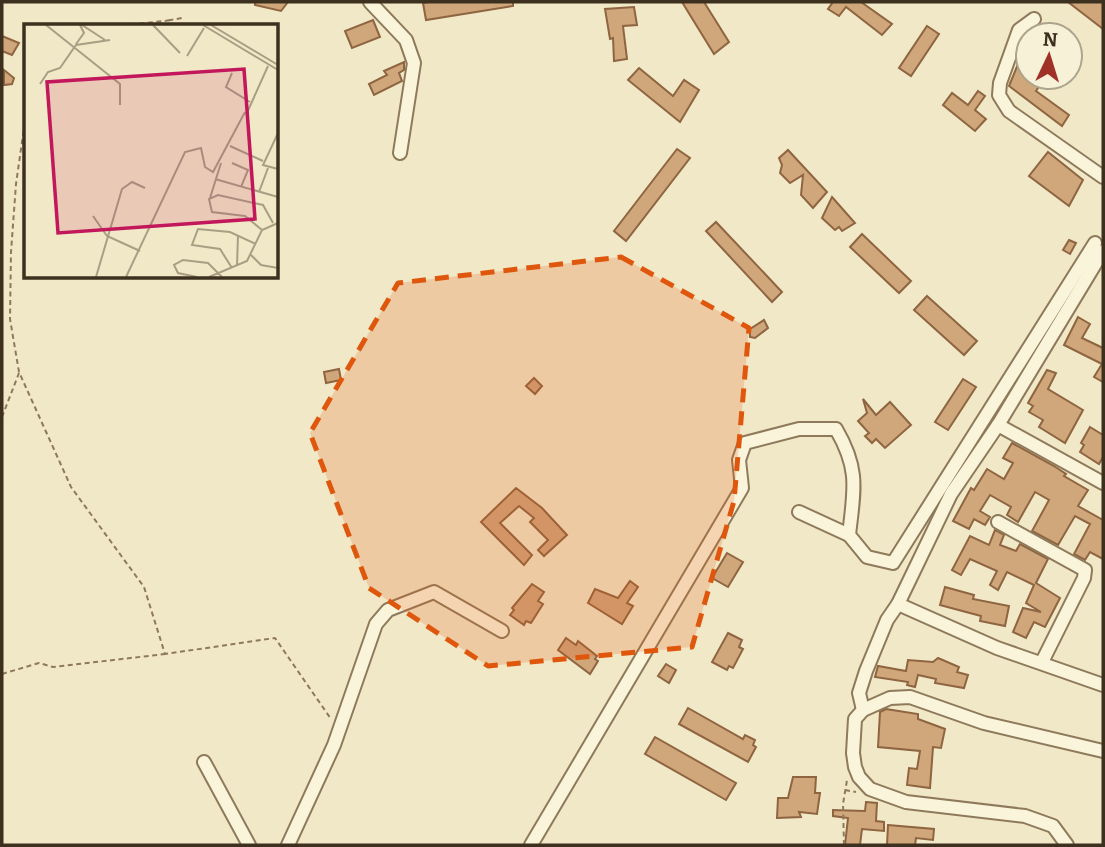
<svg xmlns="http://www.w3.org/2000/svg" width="1105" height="847" viewBox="0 0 1105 847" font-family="Bitter,serif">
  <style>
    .building { fill: #d0a67b; stroke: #8e6540; stroke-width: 2 }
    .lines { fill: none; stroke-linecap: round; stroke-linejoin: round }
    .minor-casing { stroke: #8e7a5b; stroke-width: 16 }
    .path { stroke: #8e7a5b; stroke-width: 2; stroke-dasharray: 5 3.5; stroke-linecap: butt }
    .minor { stroke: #faf4db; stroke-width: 12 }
    .marked { fill: #df570d; fill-opacity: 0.2; stroke: #df570d; stroke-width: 5; stroke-dasharray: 14 9; stroke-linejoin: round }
    .inset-road { fill: none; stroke: #a99e84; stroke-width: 2 }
    .view { fill: #c2185b; fill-opacity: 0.15; stroke: #c2185b; stroke-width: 3.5 }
    .inset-edge { fill: none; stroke: #3d301f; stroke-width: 3.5 }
  </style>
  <rect width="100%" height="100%" fill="#f1e8c7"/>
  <!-- building -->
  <g class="building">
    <path d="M255 2H288L281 11 255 5Z"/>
    <path d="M429 2H513V6L426 20 423 3Z"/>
    <path d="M682 2H704L729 42 714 54Z"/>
    <path d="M833 2H861L892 24 882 35 846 7 839 16 828 9Z"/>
    <path d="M1068 2H1103V29Z"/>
    <path d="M634 7 637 25 623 26 627 59 614 61 613 38 610 39 605 9Z"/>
    <path d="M373 20 380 37 352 48 345 31Z"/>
    <path d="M927 26 939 34 911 76 899 68Z"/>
    <path d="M2 36 19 43 12 55 2 51Z"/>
    <path d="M404 62V70L399 73 402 81 374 95 369 84 387 75 384 71Z"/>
    <path d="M1018 64 1028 71V77H1036L1042 82 1036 91 1069 115 1062 126 1009 86Z"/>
    <path d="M639 68 673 96 684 80 699 90 680 122 628 80Z"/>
    <path d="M4 70 14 78 12 84 4 85Z"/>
    <path d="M978 91 985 96 975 110 986 119 975 131 943 105 952 93 968 105Z"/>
    <path d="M677 149 690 158 626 241 614 231Z"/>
    <path d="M788 150 827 192 813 208 801 195 803 175 790 183 780 173 782 165 779 158Z"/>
    <path d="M1048 152 1083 180 1069 206 1029 176Z"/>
    <path d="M832 197 855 223 842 231 839 227 835 230 822 218Z"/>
    <path d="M716 222 782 292 772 302 706 231Z"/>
    <path d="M862 234 911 281 899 293 850 247Z"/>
    <path d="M1069 240 1076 243 1070 254 1063 250Z"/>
    <path d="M927 296 977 341 964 355 914 310Z"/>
    <path d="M1078 317 1090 324 1082 338 1103 348V382L1094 377 1102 364 1064 345Z"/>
    <path d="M764 320 768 328 755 338 750 337V329Z"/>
    <path d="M339 369 341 380 326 383 324 372Z"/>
    <path d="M1047 370 1056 373 1048 389 1083 410 1065 443 1039 427 1043 420 1029 412 1033 406 1028 403Z"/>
    <path d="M534 378 542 386 535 394 526 386Z"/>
    <path d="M963 379 976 387 948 430 935 422Z"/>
    <path d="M863 399 876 415 890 402 911 425 885 448 876 439 872 443 865 436 869 433 858 421 867 413Z"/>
    <path d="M1090 427 1103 435V457L1099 464 1080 452 1084 445 1081 443Z"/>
    <path d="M1012 443 1054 466 1066 474 1064 476 1088 490 1078 506 1103 520V559L1090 552 1085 560 1074 554 1090 524 1075 516 1058 545 1032 531 1049 500 1035 492 1018 522 1007 515 1011 507 990 495 980 511 990 517 985 525 974 519 969 529 953 521 971 488 974 490 987 469 1004 479 1013 463 1003 458Z"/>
    <path d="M516 488 542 508 567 535 544 556 538 550 548 540 530 522 534 518 519 506 500 523 532 555 524 565 481 522Z"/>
    <path d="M995 530 1004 535 1000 545 1016 551 1020 544 1048 559 1036 583 1060 598 1045 627 1034 622 1026 638 1013 632 1023 608 1041 612 1026 603 1034 585 1007 572 998 590 990 585 997 571 970 559 961 575 952 570 970 536 989 545Z"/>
    <path d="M727 553 743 562 728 587 712 578Z"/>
    <path d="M630 581 638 587 627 603 633 606 622 624 588 603 595 589 618 598Z"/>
    <path d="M532 584 544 592 538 601 543 604 531 623 526 621 524 625 510 615 514 610 512 608Z"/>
    <path d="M945 587 974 595 973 599 1009 606 1005 626 980 621 981 616 940 605Z"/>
    <path d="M728 633 742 640 739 647 743 649 733 668 729 666 727 670 712 662Z"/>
    <path d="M566 638 576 645 578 641 597 656 595 659 598 661 590 674 558 650Z"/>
    <path d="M938 658 959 667 957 672 968 675 964 688 935 683 936 679 918 675 915 687 907 685 908 682 875 677 878 666 906 671 908 660 933 662Z"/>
    <path d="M666 664 676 670 669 683 658 676Z"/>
    <path d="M688 708 743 739 745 735 755 740 753 745 756 747 748 762 679 724Z"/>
    <path d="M886 709 918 714V719L945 729 941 748 933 747 930 788 907 785 909 768 917 769 920 751 878 747 880 712Z"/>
    <path d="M655 737 736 783 726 800 645 754Z"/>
    <path d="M793 777H816L815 793H820L817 814 799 812 801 817 777 818 778 798H788Z"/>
    <path d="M866 802 877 803 876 821 884 822V831L862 829 860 845H845L848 818 833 816V810L865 811Z"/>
    <path d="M888 825 934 829 933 840 916 838 915 845H887Z"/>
  </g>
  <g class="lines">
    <!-- minor casing -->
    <g class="minor-casing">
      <g id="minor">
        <path d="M370 2 406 40 414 63 400 153"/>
        <path d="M1034 19 1019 30 1000 83 999 95 1009 111 1103 177"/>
        <path d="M998 425 1103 483"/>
        <path d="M799 512 849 535"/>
        <path d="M998 522 1085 570 1084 578 1042 662"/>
        <path d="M898 604 997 648 1103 685"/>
        <path d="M863 710 859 693 866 671 887 620 898 604 951 494 998 425 1103 251"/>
        <path d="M204 762 249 845"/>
        <path d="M288 845 334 745 376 624 388 610 434 592 502 631"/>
        <path d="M531 845 742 488 739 460 745 443 799 429H836C860 470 854 490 849 535L867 557 893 563 1095 243"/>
        <path d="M1067 845 1053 826 1025 816 906 802 870 789 859 777 855 767 853 753 855 719 863 710 890 698 910 697 984 723 1103 751"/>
      </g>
    </g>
    <!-- path -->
    <g class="path">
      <path d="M170 20 165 21 182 18"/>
      <path d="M114 26 165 21"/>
      <path d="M26 114 16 184 11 252 10 319 19 372 71 487 144 587 165 654 275 638 331 719"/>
      <path d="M2 417 19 373"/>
      <path d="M2 674 39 663 53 667 165 654"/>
      <path d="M845 790 856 792"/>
      <path d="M844 845 843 804 847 780"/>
    </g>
    <!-- minor -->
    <use href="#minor" class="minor"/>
  </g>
  <!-- marked area -->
  <path class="marked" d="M621 257 749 328 734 501 692 647 488 666 369 588 310 433 398 283Z"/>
  <!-- overview -->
  <g transform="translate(24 24)">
    <rect width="254" height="254" fill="#f1e8c7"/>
    <path class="inset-road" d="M22 1 96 60V81M58 1 81 16M129 1 156 29M179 1 254 46M187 1 254 41M52 20 60 9 56 1M163 32 180 4M208 49 202 63 226 78M16 60 24 48 36 44 52 21 86 16M222 91 244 42M254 109 239 141 254 145M206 122 239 137M208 139 224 146 217 163M191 155 254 173M235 168 244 144M186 174 197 139M69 192 83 212 116 227M238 206 221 192 188 188 185 175 194 171 239 181 249 199M227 231 237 241 254 244M213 242 214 211M208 244 196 225 168 221 174 205 206 208 232 220M72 253 98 165 108 158 121 164M102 253 161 128 177 124 181 143 189 148 221 88M173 253 154 249 150 241 159 236 184 239 198 253M185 253 223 237 238 206 254 199"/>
    <path class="view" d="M220 45 231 195 34 209 23 58Z"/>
    <rect width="254" height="254" class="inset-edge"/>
  </g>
  <!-- border -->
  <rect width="1105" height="847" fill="none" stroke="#3d301f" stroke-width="7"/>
  <!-- north arrow -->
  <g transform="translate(1049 56) rotate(4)"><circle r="33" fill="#f7f1d7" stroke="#ada48d" stroke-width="2"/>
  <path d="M0-5L12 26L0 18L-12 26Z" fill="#9f3128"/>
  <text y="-10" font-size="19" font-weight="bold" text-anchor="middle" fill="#3d301f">N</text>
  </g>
</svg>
